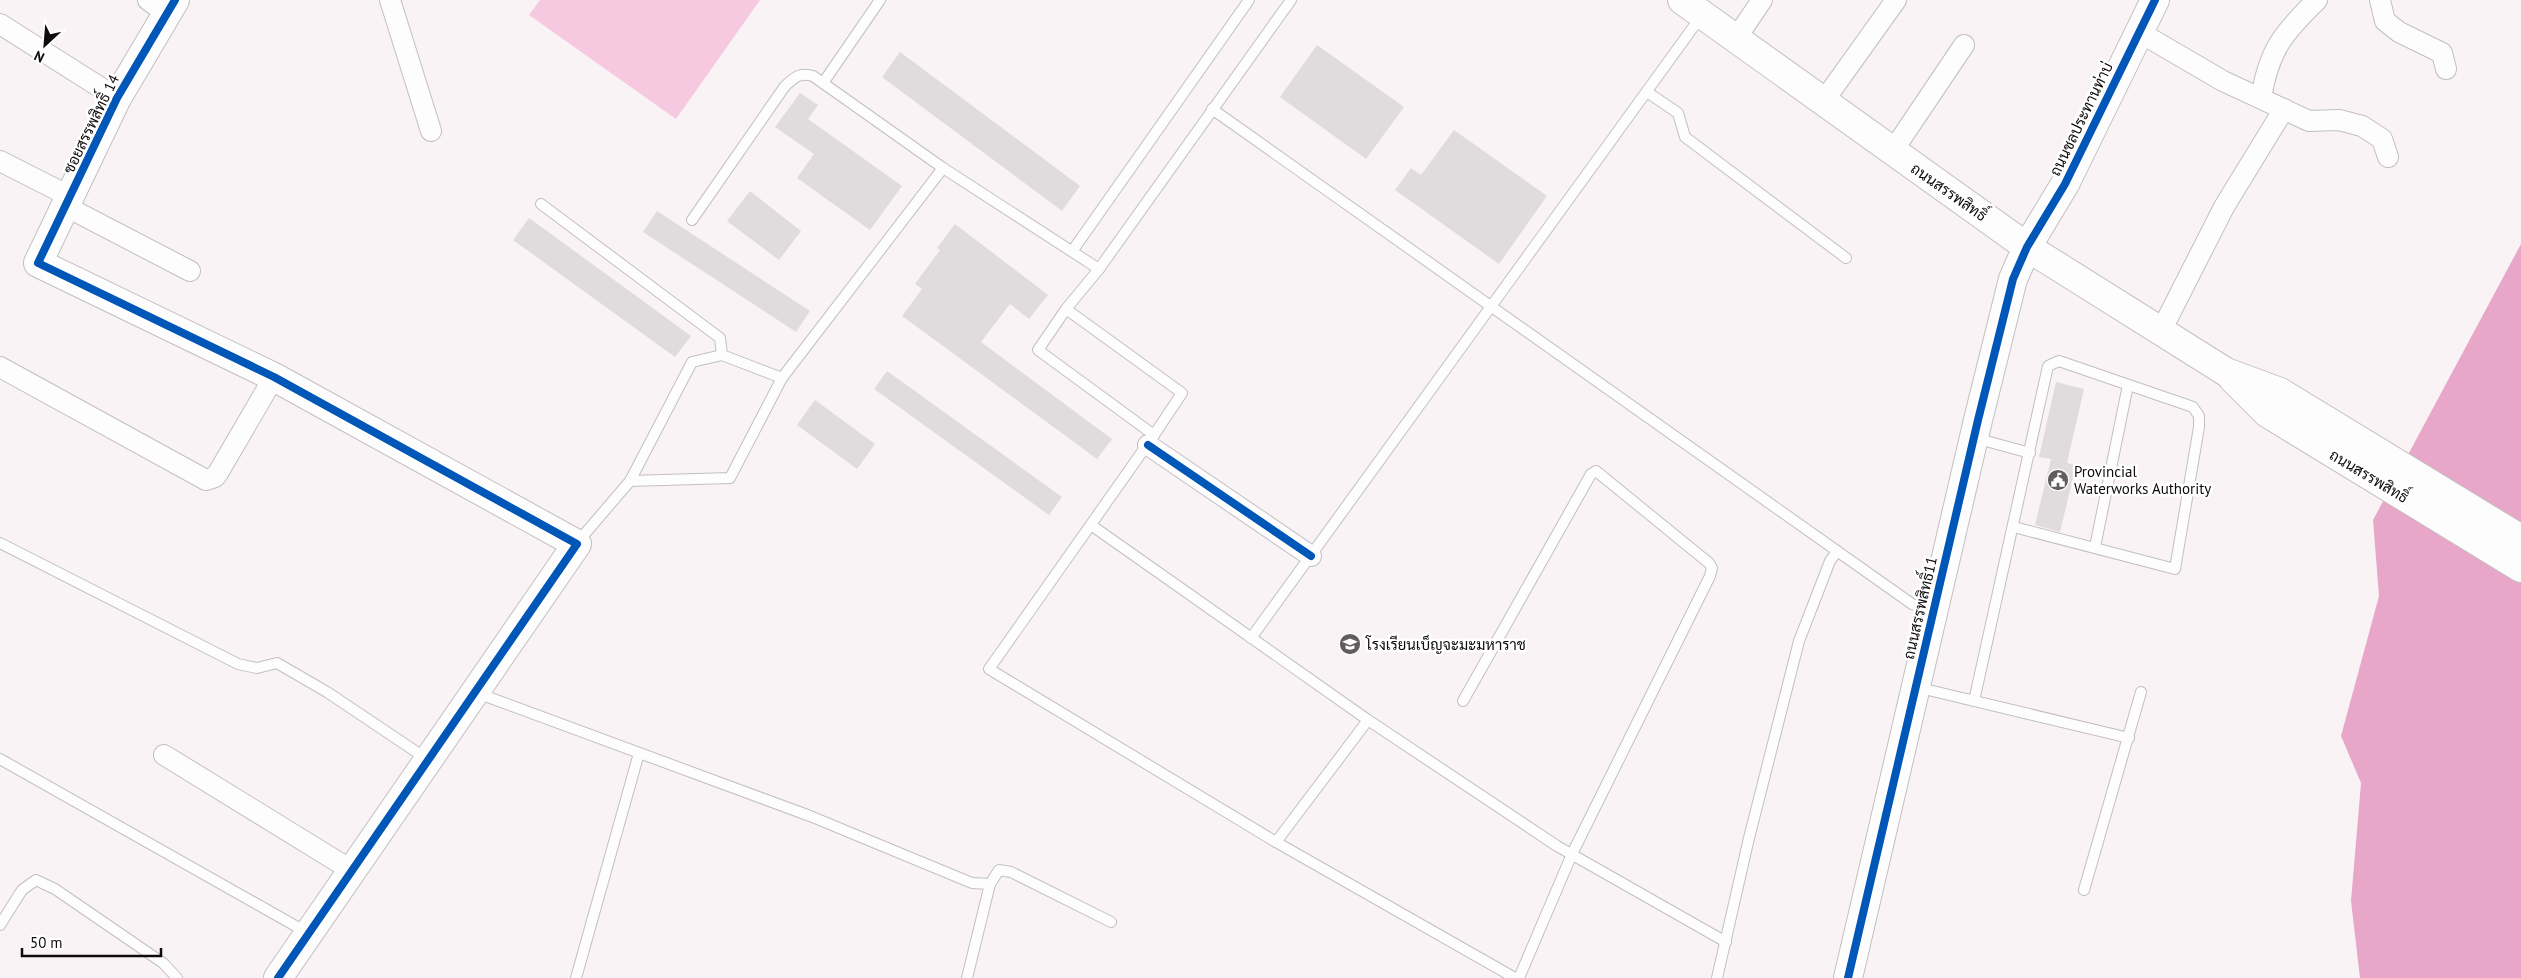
<svg xmlns="http://www.w3.org/2000/svg" width="2521" height="978" viewBox="0 0 2521 978" font-family="'PT Sans',Sarabun,sans-serif">
  <style>
    .green { fill: #f7c9e0 }
    .water { fill: #e8a7c9 }
    .building { fill: #e0dbdd }
    .lines { fill: none; stroke-linecap: round; stroke-linejoin: round }
    .lane-casing { stroke: #c3bfc1; stroke-width: 12 }
    .street-casing { stroke: #c3bfc1; stroke-width: 22 }
    .secondary-casing { stroke: #c3bfc1; stroke-width: 30 }
    .lane { stroke: #fefdfe; stroke-width: 10 }
    .street { stroke: #fefdfe; stroke-width: 20 }
    .secondary { stroke: #fefdfe; stroke-width: 28 }
    .cycleway-casing { stroke: #fff; stroke-width: 11 }
    .cycleway { stroke: #0057b8; stroke-width: 8 }
    .labels { text-anchor: middle; dominant-baseline: central; stroke-width: 5; stroke-linejoin: round; paint-order: stroke }
    .street-label { font-size: 15px; fill: #0f0b0d; stroke: #fff }
    .poi-label { font-size: 15px; fill: #0f0b0d; stroke: #fff; text-anchor: start }
  </style>
  <rect width="100%" height="100%" fill="#f9f3f6"/>
  <!-- green -->
  <path class="green" d="M540 0H760L676 119 529 15Z"/>
  <!-- water -->
  <path class="water" d="M2521 244V978H2360L2351 901 2361 783 2341 736 2379 596 2373 520Z"/>
  <!-- building -->
  <g class="building">
    <path d="M1317 45 1404 107 1366 159 1280 97Z"/>
    <path d="M900 52 1080 186 1062 211 882 77Z"/>
    <path d="M800 93 818 105 808 119 902 186 870 230 797 178 814 154 775 127Z"/>
    <path d="M1454 130 1547 196 1499 264 1395 190 1411 168 1421 175Z"/>
    <path d="M750 191 801 231 779 260 727 221Z"/>
    <path d="M657 211 810 311 796 332 643 232Z"/>
    <path d="M529 218 691 336 675 357 513 240Z"/>
    <path d="M955 224 1048 295 1029 319 1010 304 981 342 1112 439 1097 459 902 316 922 289 915 284 940 250 937 248Z"/>
    <path d="M887 371 1062 497 1049 515 874 389Z"/>
    <path d="M2056 382 2084 389 2067 463 2076 465 2060 532 2035 525 2051 459 2039 457Z"/>
    <path d="M815 400 875 444 857 469 797 425Z"/>
  </g>
  <g class="lines">
    <!-- lane casing -->
    <g class="lane-casing">
      <g id="lane">
        <path d="M823 83 880 0"/>
        <path d="M1647 92 1678 113 1685 137 1846 258"/>
        <path d="M1212 109 1912 604 1933 612"/>
        <path d="M541 204 720 338 722 355 782 378"/>
        <path d="M692 220 785 86C795 77 800 72 813 76L943 168"/>
        <path d="M1073 250 1249 0"/>
        <path d="M1066 309 1182 393 1154 435 1038 350 1066 309 1099 269 1291 0"/>
        <path d="M722 355 692 362 630 481 730 478 782 378 943 168 1099 269"/>
        <path d="M1154 435 989 669 1276 842 1368 720"/>
        <path d="M1975 438 2030 453"/>
        <path d="M1091 525 1368 720 1557 846 1726 942"/>
        <path d="M0 543 238 664 257 668 277 663 327 692 427 759"/>
        <path d="M577 543 630 481"/>
        <path d="M2095 547 2128 385"/>
        <path d="M1251 638 1702 15"/>
        <path d="M1916 687 2129 738"/>
        <path d="M477 693 810 816 972 883 990 884 999 870 1011 872 1111 922"/>
        <path d="M1463 701 1591 474 1596 471 1709 563 1712 568 1710 576 1572 854 1519 978"/>
        <path d="M1974 701 2048 366 2059 361 2193 407 2199 416V427L2175 569 2014 527"/>
        <path d="M0 759 308 933"/>
        <path d="M1276 842 1515 978"/>
        <path d="M2084 890 2141 692"/>
        <path d="M0 925 22 890 36 880 55 889 163 963 177 978"/>
        <path d="M576 978 639 753"/>
        <path d="M967 978 990 884"/>
        <path d="M1717 978 1749 838 1799 641 1830 561 1837 551"/>
      </g>
    </g>
    <!-- street casing -->
    <g class="street-casing">
      <g id="street">
        <path d="M148 0 166 13"/>
        <path d="M390 0 431 131"/>
        <path d="M2380 0 2385 21 2399 32 2442 53 2446 69"/>
        <path d="M0 24 117 98"/>
        <path d="M2139 32 2223 81 2309 121 2339 120 2362 126 2382 139 2388 157"/>
        <path d="M1735 40 1762 0"/>
        <path d="M2261 98C2269 50 2283 33 2317 0"/>
        <path d="M1823 102 1896 0"/>
        <path d="M1892 152 1964 45"/>
        <path d="M0 161 71 197"/>
        <path d="M67 207 190 271"/>
        <path d="M2161 331 2224 207 2284 109"/>
        <path d="M0 367 206 480 215 477 218 473 274 377"/>
        <path d="M1148 445 1311 556"/>
        <path d="M164 755 351 870"/>
      </g>
    </g>
    <!-- secondary casing -->
    <g class="secondary-casing">
      <g id="secondary">
        <path d="M175 0 117 98 38 263 274 377 577 544 278 978"/>
        <path d="M1682 0 2027 247 2226 372 2280 392 2521 539"/>
        <path d="M2233 379 2267 413 2521 568"/>
        <path d="M1848 978 1978 420 2013 279 2027 247 2065 184 2155 0"/>
      </g>
    </g>
    <!-- lane -->
    <use href="#lane" class="lane"/>
    <!-- street -->
    <use href="#street" class="street"/>
    <!-- secondary -->
    <use href="#secondary" class="secondary"/>
    <!-- cycleway casing -->
    <g class="cycleway-casing">
      <g id="cycleway">
        <path d="M175 0 117 98 38 263 274 377 577 544 278 978"/>
        <path d="M1148 445 1311 556"/>
        <path d="M1848 978 1978 420 2013 279 2027 247 2065 184 2155 0"/>
      </g>
    </g>
    <!-- cycleway -->
    <use href="#cycleway" class="cycleway"/>
  </g>
  <!-- icons -->
  <defs>
    <g id="civic-disc" transform="scale(1.125)"><circle r="9.5" fill="#615c5f" stroke="#fff"/><path d="M-.6-6.5H3V-4.5H.6V-3L4-1V1h2V6H-6V1h2V-1L-.6-3ZM-1.2 2.5V6h2.4V2.5Z" fill="#fff"/></g>
    <g id="school-disc" transform="scale(1.125)"><circle r="9.5" fill="#615c5f" stroke="#fff"/><path d="M0-5L7-2L0 1L-7-2ZM-4 1L0 2.5L4 1V4Q0 6-4 4Z" fill="#fff"/></g>
  </defs>
  <g fill-rule="evenodd">
    <use href="#civic-disc" x="2058" y="480"/>
    <use href="#school-disc" x="1350" y="644"/>
  </g>
  <g class="labels">
    <!-- street labels -->
    <g class="street-label">
      <text transform="translate(2081 119) rotate(-64)">ถนนชลประทานท่าบ่</text>
      <text transform="translate(91 124) rotate(-64)">ซอยสรรพสิทธิ์ 14</text>
      <text transform="translate(1949 192) rotate(35)">ถนนสรรพสิทธิ์</text>
      <text transform="translate(2369 476) rotate(31)">ถนนสรรพสิทธิ์</text>
      <text transform="translate(1920 608) rotate(-77)">ถนนสรรพสิทธิ์11</text>
    </g>
    <!-- poi labels -->
    <g class="poi-label">
      <text x="2074" y="471">Provincial<tspan x="2074" dy="17">Waterworks Authority</tspan></text>
      <text x="1366" y="644">โรงเรียนเบ็ญจะมะมหาราช</text>
    </g>
  </g>
  <!-- north arrow -->
  <g transform="translate(45 45) rotate(206)" stroke="#ffffff" stroke-width="4" paint-order="stroke">
  <path d="M0-4L9 19L0 12L-9 19Z" fill="#0f0b0d"/>
  <text y="-8" font-size="14" font-weight="bold" text-anchor="middle" fill="#0f0b0d">N</text>
  </g>
  <!-- scale -->
  <path d="M22 948v8h139v-8" fill="none" stroke="#0f0b0d" stroke-width="2.5"/>
  <text x="30" y="948" font-size="15" fill="#0f0b0d" stroke="#ffffff" stroke-width="4" paint-order="stroke">50 m</text>
</svg>
